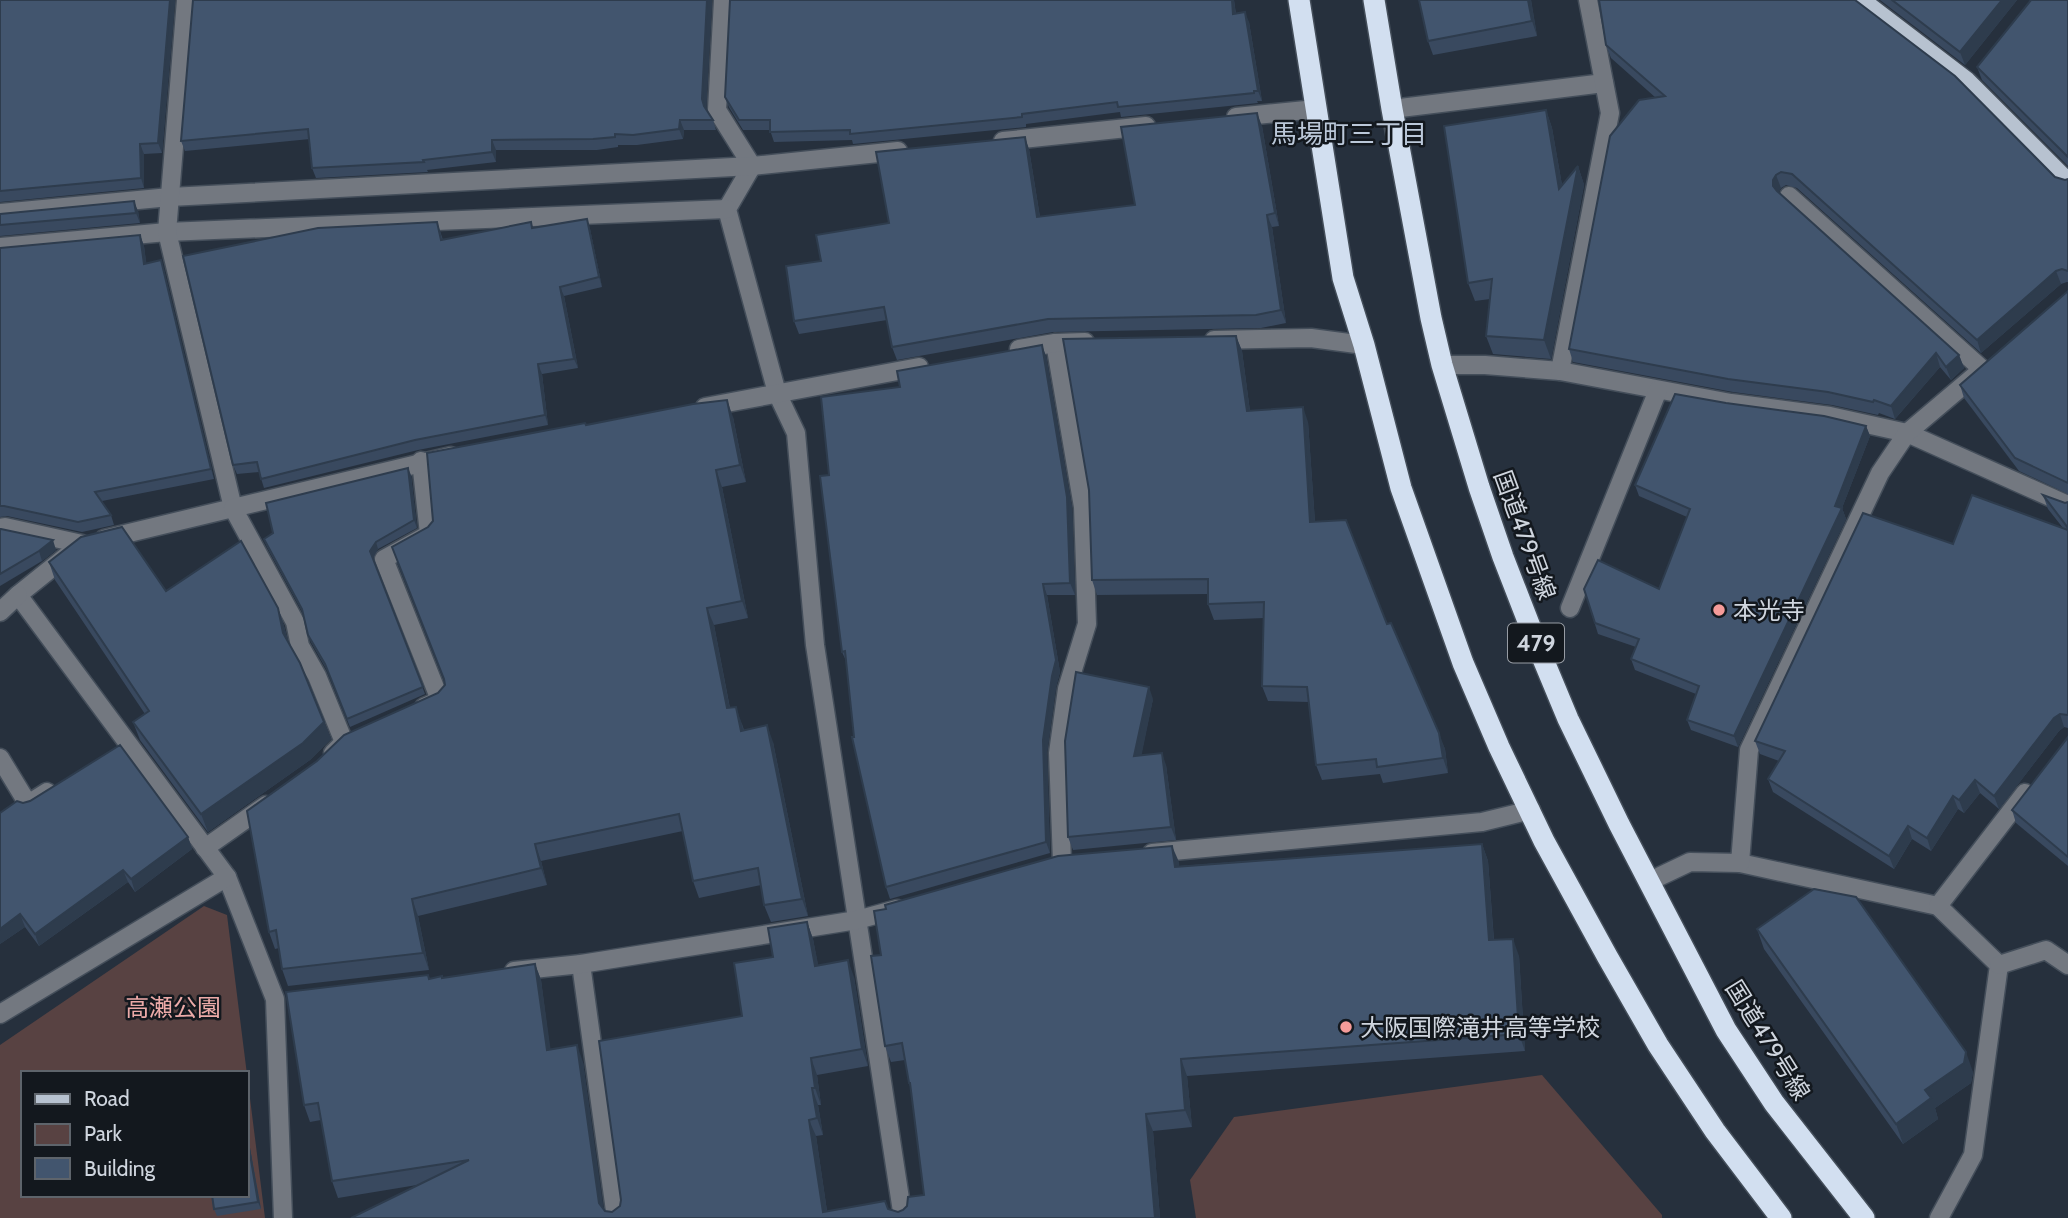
<svg xmlns="http://www.w3.org/2000/svg" width="2068" height="1218" viewBox="0 0 2068 1218" font-family="Cabin,'Noto Sans JP',sans-serif">
  <style>
    .green { fill: #584242; fill-rule: evenodd }
    .lines { fill: none; stroke-linecap: round; stroke-linejoin: round }
    .minor-casing { stroke: #444e5a; stroke-width: 21 }
    .major-casing { stroke: #444e5a; stroke-width: 21 }
    .highway-casing { stroke: #444e5a; stroke-width: 24 }
    .minor { stroke: #737880; stroke-width: 18 }
    .major { stroke: #b7c2d0; stroke-width: 18 }
    .highway { stroke: #d2dff0; stroke-width: 21 }
    .wall { fill: #39495f }
    .shaded-wall { fill: #2e3c4d }
    .building { fill: #42556e; stroke: #2e3c4d; stroke-width: 2 }
    .poi-dot { fill: #f59b99; stroke: #13181e; stroke-width: 2.5 }
    .labels { text-anchor: middle; dominant-baseline: central; stroke-width: 5; stroke-linejoin: round; paint-order: stroke }
    .shield { fill: #13181e; stroke: #979ca4; stroke-width: 2 }
    .shield-label { font-size: 23px; font-weight: bold; fill: #cfd5de }
    .street-label { font-size: 24px; fill: #cfd5de; stroke: #13181e }
    .poi-label { font-size: 24px; fill: #cfd5de; stroke: #13181e; text-anchor: start }
    .park-label { font-size: 24px; fill: #ecaaa8; stroke: #13181e }
    .neighbourhood-label { font-size: 26px; fill: #bbc8d9; stroke: #13181e }
  </style>
  <rect width="100%" height="100%" fill="#26303d"/>
  <!-- green -->
  <g class="green">
    <path d="M204 906 227 915 265 1218H0V1045ZM23 1073H247V1195H23Z"/>
    <path d="M1542 1075 1662 1215V1218H1196L1190 1180 1234 1117Z"/>
  </g>
  <g class="lines">
    <!-- minor casing -->
    <g class="minor-casing">
      <g id="minor">
        <path d="M723 0 717 110 752 166 727 209 777 393 796 433 815 645 903 1218"/>
        <path d="M1392 109 1604 83"/>
        <path d="M1236 117 1316 109"/>
        <path d="M1003 141 1146 126"/>
        <path d="M1789 196 1982 369"/>
        <path d="M0 213 170 197 752 166 898 151"/>
        <path d="M0 247 167 232 727 209"/>
        <path d="M1214 340 1311 338 1364 345"/>
        <path d="M1055 343 1083 507 1087 624 1067 689 1058 753 1062 862"/>
        <path d="M1019 349 1055 343 1085 342"/>
        <path d="M1442 365H1485L1560 371 1731 403 1830 416 1907 433 2068 505"/>
        <path d="M1560 371 1610 113 1588 0"/>
        <path d="M705 407 919 367"/>
        <path d="M421 461 429 534 384 559 440 700 424 707"/>
        <path d="M0 528 5 527 82 544"/>
        <path d="M104 539 233 508 167 232 186 0"/>
        <path d="M69 554 18 595 227 877 275 999 283 1218"/>
        <path d="M1570 608 1658 390"/>
        <path d="M0 612 18 595"/>
        <path d="M333 753 344 742 317 676 300 646 295 622 233 508 451 456"/>
        <path d="M0 758 28 804 47 792"/>
        <path d="M205 848 266 805"/>
        <path d="M1152 853 1482 822 1531 810"/>
        <path d="M1740 863 1938 906 1999 965 1973 1155 1939 1218"/>
        <path d="M1650 881 1690 862 1740 863 1749 750 1880 473 1907 433 1979 372"/>
        <path d="M1938 906 2025 793"/>
        <path d="M581 964 616 1218"/>
        <path d="M1999 965 2046 950 2068 965"/>
        <path d="M514 971 581 964 857 920 897 909"/>
        <path d="M0 1014 227 877"/>
      </g>
    </g>
    <!-- major casing -->
    <g class="major-casing">
      <path id="major" d="M1861 0 1967 81 2068 182"/>
    </g>
    <!-- highway casing -->
    <g class="highway-casing">
      <g id="highway">
        <path d="M1299 0 1343 278 1364 345 1401 488 1463 663 1499 747 1544 841 1607 956 1658 1045 1715 1131 1781 1218"/>
        <path d="M1374 0 1392 109 1431 318 1442 365 1479 487 1503 557 1538 647 1568 719 1619 824 1726 1030 1774 1103 1864 1218"/>
      </g>
    </g>
    <!-- minor -->
    <use href="#minor" class="minor"/>
    <!-- major -->
    <use href="#major" class="major"/>
    <!-- highway -->
    <use href="#highway" class="highway"/>
  </g>
  <!-- wall -->
  <g class="wall">
    <path d="M0 0H175L162 153 144 154V188L0 202Z"/>
    <path d="M712 0 706 109 713 120 716 130H684L683 139 637 145H618V147L597 150H496V162L427 170 428 172 316 178 312 168 310 139 185 151 181 141Z"/>
    <path d="M1234 0 1236 14 1249 22 1262 101H1257L1258 103 1121 117 1120 112 1026 124V127L853 144 852 140 774 142 770 130H743L729 107 725 97Z"/>
    <path d="M1531 0 1537 36 1433 55 1428 41Z"/>
    <path d="M1880 0H2017L1965 65Z"/>
    <path d="M2068 0V166L1982 80 1977 67Z"/>
    <path d="M1606 45 2065 180 2068 179V282H2067L2061 284 1981 353 1797 188 1786 185 1781 188 1778 193 1959 355 1964 368 1951 380 1940 367 1895 419 1879 413 1878 415 1832 405 1733 392 1573 362 1569 349 1656 98 1611 58Z"/>
    <path d="M1546 110 1552 128 1562 185 1578 166 1584 185 1551 359 1493 354 1486 336 1490 299 1475 301 1468 283Z"/>
    <path d="M1262 126 1279 226 1272 227 1286 323 1261 328 1053 332 897 360 892 347 887 320 799 334 794 321 821 261 889 223 1029 149 1040 217 1135 205Z"/>
    <path d="M138 211 140 223 0 236V214Z"/>
    <path d="M587 219 590 229 602 287 564 296 578 368 542 374 548 425 418 450 264 488 259 472 237 474 233 465 437 222 443 240 531 222 533 228Z"/>
    <path d="M140 235 144 246 146 263 164 270 214 479 102 501 111 515 114 525 82 532 7 516 0 517V248Z"/>
    <path d="M2068 291V494L2019 471 1964 398 1960 385Z"/>
    <path d="M1236 336 1242 351 1250 411 1308 422 1315 522 1387 624 1445 749 1448 773 1383 783 1380 774 1322 780 1316 765 1309 702 1268 701 1262 686 1264 618 1214 620 1208 604V594L1097 595 1092 580Z"/>
    <path d="M1046 356 1072 508 1075 595H1047L1060 672 1056 687 1047 752 1050 853 890 899 886 887 854 737 847 663 842 652 829 475 900 387Z"/>
    <path d="M1726 403 1866 426 1870 436 1842 508 1846 519 1738 747 1691 730 1687 720 1696 694 1635 670 1631 659 1636 647 1598 634 1584 589H1659L1687 517 1639 496 1635 485Z"/>
    <path d="M733 417 746 482 722 487 748 618 714 625 730 708 742 724 744 730 773 742 808 916 771 922 764 905 761 885 699 898 693 881 683 831 541 861 547 885 418 916 429 970 288 986 282 969 279 948 275 949 269 932 445 685V681L398 564 428 527 586 425Z"/>
    <path d="M411 475 417 528 378 549 373 558 425 694 350 727 328 672 311 642 303 613 267 547 264 539Z"/>
    <path d="M2043 495 2065 503 2068 502V728L2064 727 2059 731 1999 809 1980 793 1964 813 1958 809 1931 851 1912 839 1894 869 1773 792 1768 779 1779 761 1760 754 1755 741 1953 544 2063 528 2048 509Z"/>
    <path d="M0 529 56 550 42 561 0 586Z"/>
    <path d="M49 562 166 591 278 608 284 626 288 641 324 722 331 739 310 760 208 832 140 740 133 722 145 714 55 580Z"/>
    <path d="M1153 699 1141 755 1166 765 1176 840 1073 850 1068 837Z"/>
    <path d="M2068 737V866L2016 823 2012 810Z"/>
    <path d="M23 803 188 837 192 849 135 892 128 882 39 946 25 927 0 944Z"/>
    <path d="M1482 844 1488 861 1494 940 1519 956 1525 1051 1187 1076 1192 1127 1153 1131 1160 1218H351L417 1185 338 1198 332 1181 321 1120 310 1122 304 1105 429 978H442L535 964 541 980 550 1050 583 1062 603 1209 605 1211 612 1212 620 1206 742 1016 773 957 807 922 813 939 818 966 854 977 868 1066 817 1075 821 1105H818L823 1135 816 1136 827 1211 888 1209 898 1212 903 1210 924 1195 911 1090 909 1083 905 1060 891 1062 885 1046 881 955 1179 862V866Z"/>
    <path d="M1757 929 1973 1072 1971 1083 1935 1108 1938 1119 1903 1144 1764 949Z"/>
    <path d="M247 1136 249 1143 261 1209 217 1216 214 1209Z"/>
  </g>
  <!-- shaded-wall -->
  <g class="shaded-wall">
    <path d="M170 0H175L162 153 158 143Z"/>
    <path d="M707 0H712L706 109 707 116 702 99Z"/>
    <path d="M1232 0H1234L1237 24 1233 14Z"/>
    <path d="M1528 0H1531L1537 36 1532 21Z"/>
    <path d="M2002 0H2017L1965 65 1960 52Z"/>
    <path d="M1245 12 1249 22 1262 101 1258 91Z"/>
    <path d="M1546 110 1552 128 1566 208 1559 189Z"/>
    <path d="M1257 113 1262 126 1279 226 1275 213Z"/>
    <path d="M680 120 684 130 683 139 679 129Z"/>
    <path d="M1025 137 1029 149 1042 230 1037 217Z"/>
    <path d="M492 140 496 150V162L492 152Z"/>
    <path d="M140 144 144 154V188L141 178Z"/>
    <path d="M1578 166 1584 185 1551 359 1544 340Z"/>
    <path d="M1776 175 1781 188 1778 193 1773 186V180Z"/>
    <path d="M134 201 138 211 140 223 136 213Z"/>
    <path d="M1267 215 1272 227 1286 323 1281 310Z"/>
    <path d="M587 219 590 229 602 287 599 277Z"/>
    <path d="M140 235 144 246 148 274 144 264Z"/>
    <path d="M161 260 164 270 214 479 211 469Z"/>
    <path d="M2056 271 2061 284 1981 353 1977 340Z"/>
    <path d="M560 287 564 296 578 368 574 359Z"/>
    <path d="M1236 336 1242 351 1252 427 1247 411Z"/>
    <path d="M1042 345 1046 356 1072 508 1075 595 1070 583Z"/>
    <path d="M1936 353 1940 367 1895 419 1891 406Z"/>
    <path d="M1959 355 1964 368 1951 380 1946 367Z"/>
    <path d="M538 364 542 374 548 425 545 415Z"/>
    <path d="M727 400 733 417 746 482 740 465Z"/>
    <path d="M1303 407 1308 422 1316 537 1310 522Z"/>
    <path d="M1866 426 1870 436 1842 508 1846 519 1738 747 1734 736 1835 506Z"/>
    <path d="M408 468 411 475 417 528 414 520Z"/>
    <path d="M716 470 722 487 748 618 742 601Z"/>
    <path d="M53 540 56 550 42 561 39 551Z"/>
    <path d="M376 542 378 549 373 558 370 551Z"/>
    <path d="M1043 584 1047 595 1060 672 1056 687 1047 752 1050 853 1046 842 1043 740Z"/>
    <path d="M278 608 284 626 290 651 283 633Z"/>
    <path d="M707 608 714 625 733 725 727 708Z"/>
    <path d="M1149 687 1153 699 1139 768 1134 756Z"/>
    <path d="M736 707 742 724 747 748 741 731Z"/>
    <path d="M2060 714 2064 727 2059 731 1999 809 1994 796 2054 718Z"/>
    <path d="M324 722 331 739 310 760 208 832 201 814Z"/>
    <path d="M767 725 773 742 808 916 802 899Z"/>
    <path d="M1439 733 1445 749 1448 773 1443 758Z"/>
    <path d="M1162 753 1166 765 1176 840 1171 827Z"/>
    <path d="M1975 780 1980 793 1964 813 1959 800Z"/>
    <path d="M1953 796 1958 809 1931 851 1927 838Z"/>
    <path d="M1908 826 1912 839 1894 869 1889 856Z"/>
    <path d="M188 837 192 849 135 892 131 879Z"/>
    <path d="M535 844 541 861 547 885 541 868Z"/>
    <path d="M1482 844 1488 861 1495 957 1489 940Z"/>
    <path d="M1172 846 1179 862 1181 884 1175 867Z"/>
    <path d="M123 870 128 882 39 946 35 934Z"/>
    <path d="M412 899 418 916 429 970 423 953Z"/>
    <path d="M20 914 25 927 0 944V929Z"/>
    <path d="M807 922 813 939 822 983 815 966Z"/>
    <path d="M1513 939 1519 956 1525 1051 1519 1034Z"/>
    <path d="M848 960 854 977 868 1066 862 1049Z"/>
    <path d="M535 964 541 980 553 1067 547 1050Z"/>
    <path d="M577 1045 583 1062 605 1218 599 1203Z"/>
    <path d="M1966 1052 1973 1072 1971 1083 1935 1108 1938 1119 1903 1144 1896 1124 1925 1090Z"/>
    <path d="M811 1058 817 1075 821 1105 815 1088Z"/>
    <path d="M1181 1059 1187 1076 1192 1127 1185 1110Z"/>
    <path d="M812 1088 818 1105 823 1135 817 1118Z"/>
    <path d="M1146 1114 1153 1131 1160 1218H1155Z"/>
    <path d="M809 1120 816 1136 828 1218 823 1212Z"/>
    <path d="M247 1136 249 1143 261 1209 258 1202Z"/>
  </g>
  <!-- building -->
  <g class="building">
    <path d="M0 0H170L158 143 140 144 141 178 0 191Z"/>
    <path d="M193 0H707L702 99 704 106 713 120H680L679 129 633 135 615 134V137L593 139 492 140V152L423 160 424 162 312 168 308 129 181 141Z"/>
    <path d="M730 0H1232L1233 14 1245 12 1258 91H1254V93L1118 107 1117 102 1022 114V117L850 134V130L770 132V120H739L725 97Z"/>
    <path d="M1419 0H1528L1532 21 1428 41Z"/>
    <path d="M1599 0H1855L1955 76 2055 177 2065 180 2068 179V271L2062 269 2056 271 1977 340 1792 174 1781 172 1776 175 1773 180V186L1777 191 1959 355 1946 367 1936 353 1891 406 1874 400 1873 402 1828 392 1728 379 1569 349 1610 136 1639 100 1665 96 1606 45Z"/>
    <path d="M1892 0H2002L1960 52Z"/>
    <path d="M2031 0H2068V157L1977 67Z"/>
    <path d="M1546 110 1559 189 1578 166 1544 340 1486 336 1492 279 1468 283 1444 126Z"/>
    <path d="M1257 113 1275 213 1267 215 1281 310 1256 315 1048 319 892 347 884 307 794 321 786 266 821 261 816 235 889 223 876 152 1025 137 1037 217 1135 205 1121 127Z"/>
    <path d="M134 201 136 213 0 225V214Z"/>
    <path d="M587 219 599 277 560 287 574 359 538 364 545 415 415 440 261 479 257 462 233 465 183 256 318 228 437 222 441 240 531 222 532 228Z"/>
    <path d="M140 235 144 264 161 260 211 469 95 492 111 515 78 522 4 506H0V248Z"/>
    <path d="M2068 291V483L2015 458 1960 385Z"/>
    <path d="M1236 336 1247 411 1303 407 1310 522 1346 520 1387 624 1391 623 1439 733 1443 758 1377 767 1376 759 1316 765 1307 687 1262 686 1264 602 1208 604V579L1092 580 1089 490 1063 339Z"/>
    <path d="M1042 345 1067 497 1070 583 1043 584 1056 660 1052 676 1043 740 1046 842 886 887 852 737H854L845 651 842 652 820 476 829 475 821 397 900 387 897 371Z"/>
    <path d="M1675 394 1726 403 1824 416 1866 426 1835 506 1842 508 1734 736 1687 720 1699 686 1631 659 1639 639 1595 623 1584 589 1598 560 1659 589 1690 509 1635 485Z"/>
    <path d="M727 400 740 465 716 470 742 601 707 608 727 708 736 707 741 731 767 725 802 899 764 905 758 868 693 881 679 814 535 844 541 868 412 899 423 953 282 969 276 930 269 932 247 811 317 761 344 735 438 693 445 685 444 679 392 547 428 527 433 521 427 453 585 423 586 425 693 404Z"/>
    <path d="M408 468 414 520 376 542 370 551 423 687 347 719 325 664 308 635 302 609 264 539 273 533 266 503Z"/>
    <path d="M1972 495 2068 530V715L2060 714 2054 718 1994 796 1975 780 1959 800 1953 796 1927 838 1908 826 1889 856 1768 779 1785 751 1755 741 1863 513 1953 544Z"/>
    <path d="M2043 495 2065 503 2068 502V528Z"/>
    <path d="M122 527 166 591 241 541 278 608 283 633 300 663 324 722 303 743 201 814 133 722 149 711 49 562 81 537Z"/>
    <path d="M0 529H1L53 540 39 551 0 574Z"/>
    <path d="M1076 672 1149 687 1134 756 1162 753 1171 827 1068 837 1065 741Z"/>
    <path d="M2068 737V857L2012 810Z"/>
    <path d="M120 745 188 837 131 879 123 870 35 934 20 914 0 929V813L17 801 23 803 30 801Z"/>
    <path d="M1482 844 1489 940 1513 939 1519 1034 1181 1059 1185 1110 1146 1114 1155 1218H351L469 1160 332 1181 318 1103 304 1105 286 992 428 975 429 979 442 976V978L535 964 547 1050 577 1045 599 1203 605 1211 612 1212 620 1206 621 1200 599 1041 742 1016 734 963 773 957 768 928 807 922 815 966 848 960 862 1049 811 1058 815 1088H812L817 1118 809 1120 823 1212 885 1201 888 1209 898 1212 903 1210 907 1206 908 1197 924 1195 910 1083H909L902 1043 885 1046 871 956 881 955 874 911 886 909 885 905 1058 856 1172 846 1175 867Z"/>
    <path d="M1814 889 1856 897 1966 1052 1964 1063 1925 1090 1931 1098 1896 1124 1757 929Z"/>
    <path d="M247 1136 258 1202 214 1209 212 1195H247Z"/>
  </g>
  <!-- markers -->
  <g class="poi-dot">
    <circle cx="1719" cy="610" r="7"/>
    <circle cx="1346" cy="1027" r="7"/>
  </g>
  <g class="labels">
    <!-- shield labels -->
    <rect class="shield" x="1508" y="623.5" width="56" height="39" rx="5"/>
    <g class="shield-label">
      <text x="1536" y="643">479</text>
    </g>
    <!-- street labels -->
    <g class="street-label">
      <text transform="translate(1525 535) rotate(70)">国道479号線</text>
      <text transform="translate(1768 1040) rotate(58)">国道479号線</text>
    </g>
    <!-- poi labels -->
    <g class="poi-label">
      <text x="1733" y="610">本光寺</text>
      <text x="1360" y="1027">大阪国際滝井高等学校</text>
    </g>
    <!-- park labels -->
    <g class="park-label">
      <text x="173" y="1007">高瀬公園</text>
    </g>
    <!-- neighbourhood labels -->
    <g class="neighbourhood-label">
      <text x="1349" y="134">馬場町三丁目</text>
    </g>
  </g>
  <!-- legend -->
  <rect x="21" y="1071" width="228" height="126" fill="#13181e" stroke="#5e646b" stroke-width="2"/>
  <rect x="35" y="1094" width="35" height="10" fill="#b7c2d0" stroke="#5e646b" stroke-width="2"/>
  <text x="84" y="1106" font-size="21" fill="#cfd5de">Road</text>
  <rect x="35" y="1124" width="35" height="21" fill="#584242" stroke="#5e646b" stroke-width="2"/>
  <text x="84" y="1141" font-size="21" fill="#cfd5de">Park</text>
  <rect x="35" y="1158" width="35" height="21" fill="#42556e" stroke="#5e646b" stroke-width="2"/>
  <text x="84" y="1176" font-size="21" fill="#cfd5de">Building</text>
</svg>
